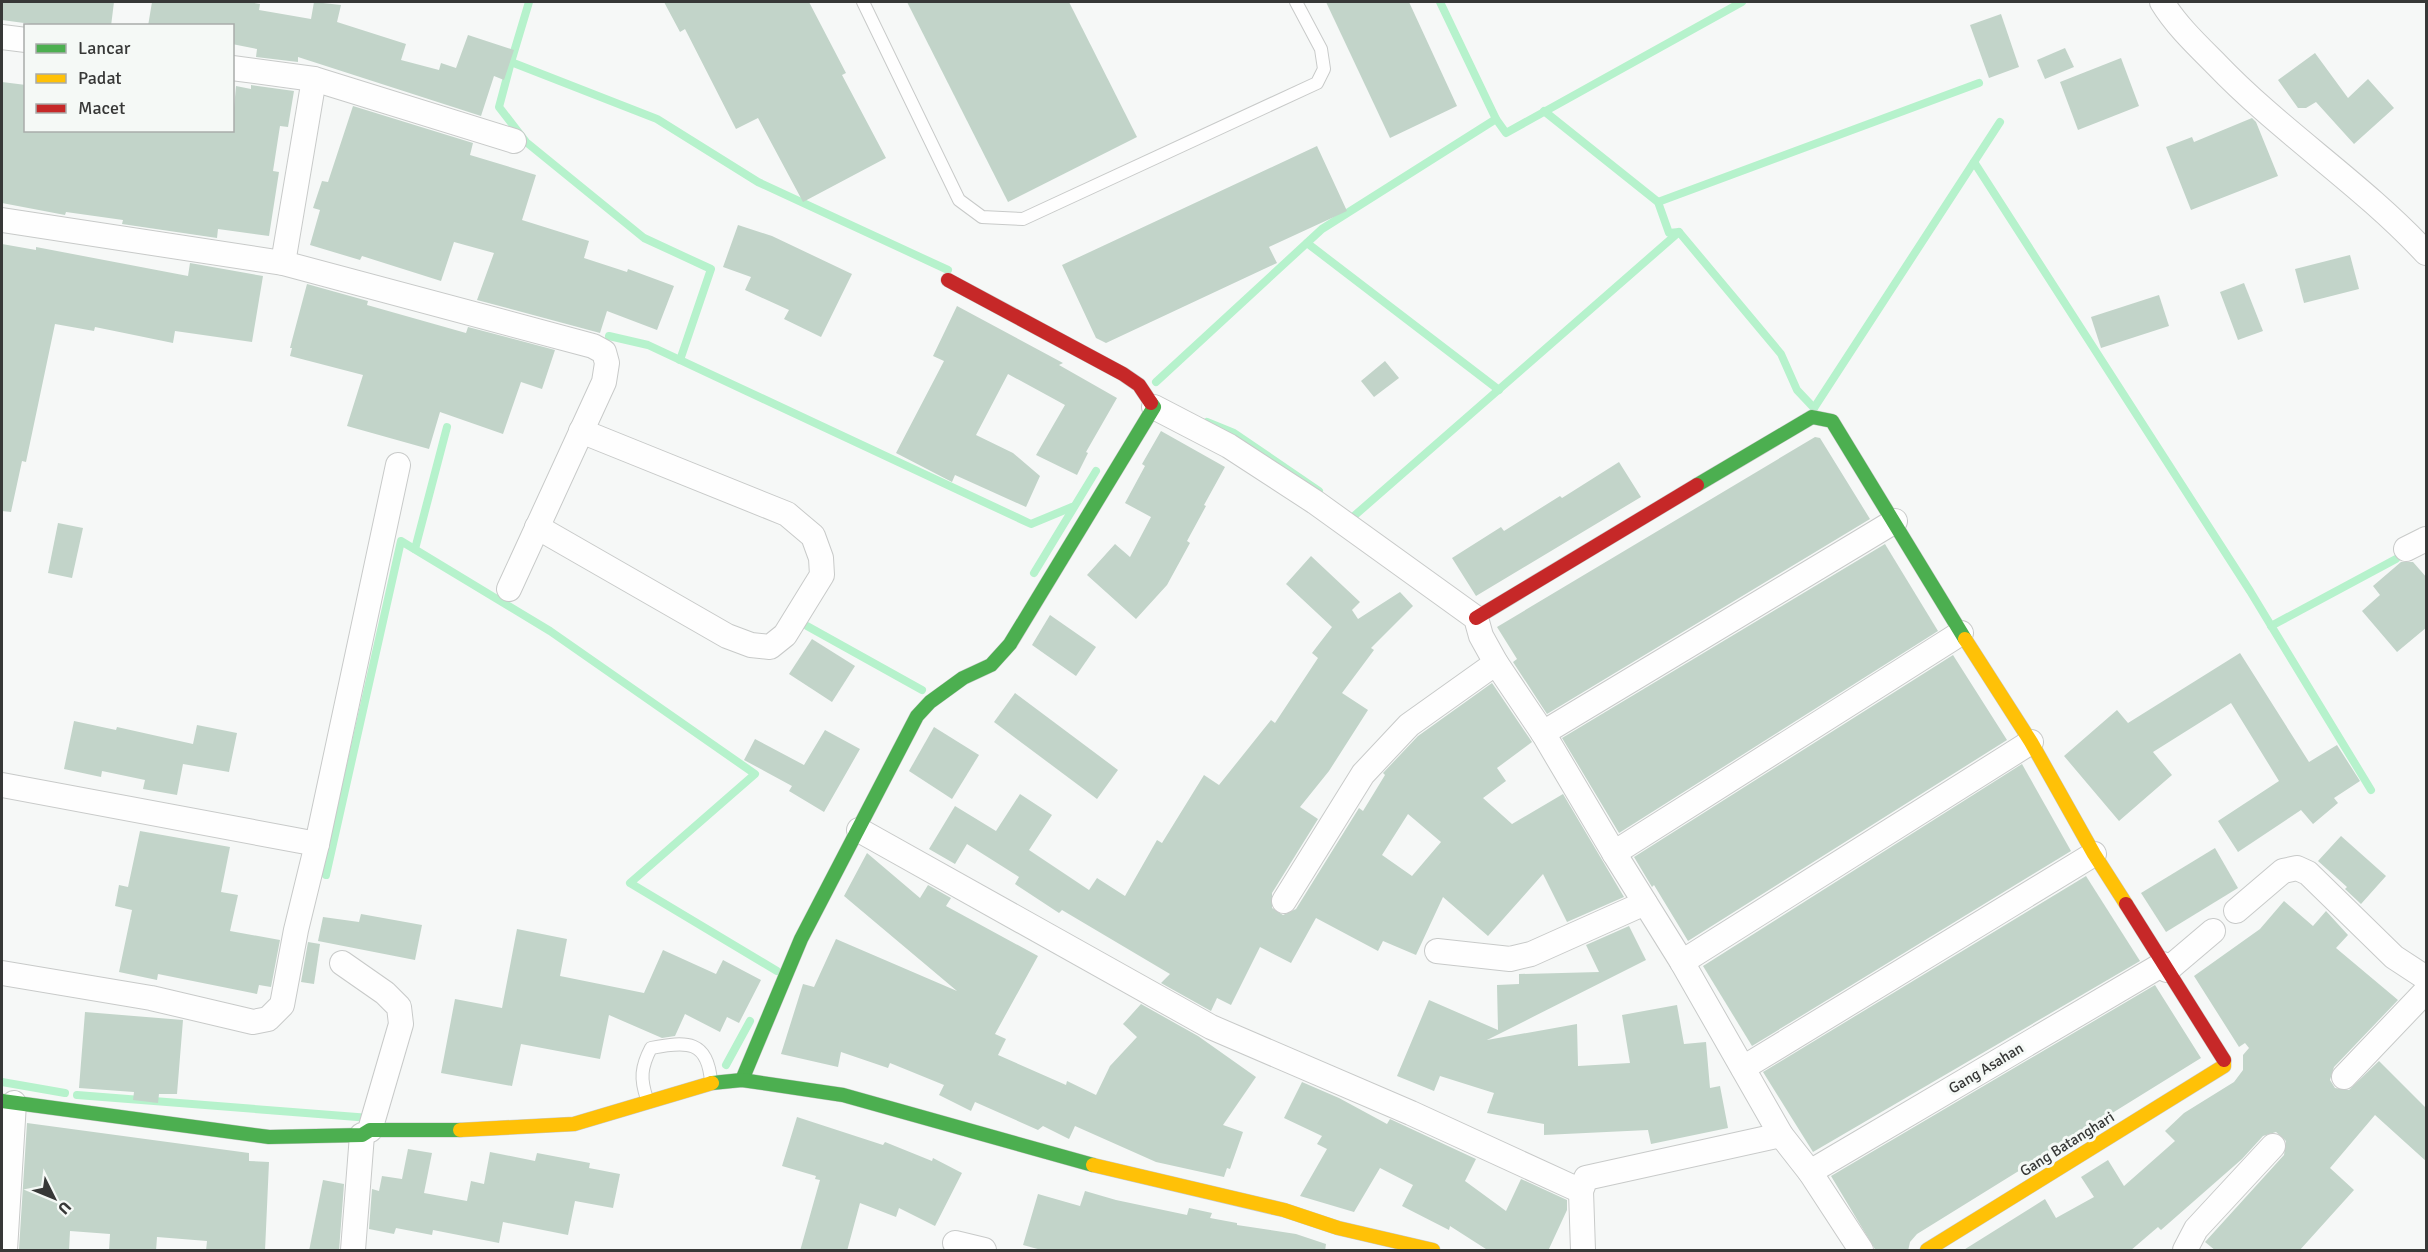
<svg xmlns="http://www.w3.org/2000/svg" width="2428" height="1252" viewBox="0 0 2428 1252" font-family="Signika,sans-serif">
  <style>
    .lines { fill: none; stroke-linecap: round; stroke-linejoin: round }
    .stream { stroke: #b6f2cc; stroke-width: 8 }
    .building { fill: #c2d4c9; fill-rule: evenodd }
    .lane-casing { stroke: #c8cac9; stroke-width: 14 }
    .street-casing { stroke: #c8cac9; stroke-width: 26 }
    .fast-casing { stroke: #c8cac9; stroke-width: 15 }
    .slow-casing { stroke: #c8cac9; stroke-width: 15 }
    .jam-casing { stroke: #c8cac9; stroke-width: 15 }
    .lane { stroke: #fefefe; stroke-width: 12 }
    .street { stroke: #fefefe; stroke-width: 24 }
    .fast { stroke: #4caf50; stroke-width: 14 }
    .slow { stroke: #ffc107; stroke-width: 14 }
    .jam { stroke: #c62828; stroke-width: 14 }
    .labels { text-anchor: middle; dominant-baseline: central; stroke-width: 6; stroke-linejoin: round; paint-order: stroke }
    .street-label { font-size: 15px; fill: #373837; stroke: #f5f9f6 }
  </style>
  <rect width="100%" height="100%" fill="#f6f8f7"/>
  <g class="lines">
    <!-- stream -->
    <g class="stream">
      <path d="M529 2 511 62 657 119 758 182 948 270"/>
      <path d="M1440 2 1496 119"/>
      <path d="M511 62 499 107 526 142 644 238 711 269 680 360"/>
      <path d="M1544 111 1658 202 1669 233 1679 232 1781 354 1797 390 1814 408"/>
      <path d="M1974 162 2250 591 2371 790"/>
      <path d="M1658 202 1979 83"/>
      <path d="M1307 243 1499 390"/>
      <path d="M609 336 648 345 1031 524 1072 507"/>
      <path d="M1156 382 1322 229 1496 119 1506 133 1742 2"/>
      <path d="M1814 408 2000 122"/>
      <path d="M1207 422 1234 433 1319 491"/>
      <path d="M1354 516 1679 232"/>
      <path d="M415 549 447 427"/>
      <path d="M1034 573 1096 471"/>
      <path d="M807 626 922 690"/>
      <path d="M2271 626 2396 559"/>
      <path d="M326 875 401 541 550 631 755 774 630 883 777 971"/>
      <path d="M726 1065 750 1021"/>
      <path d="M2 1082 65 1093"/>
      <path d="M77 1095 370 1118"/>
    </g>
  </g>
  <!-- building -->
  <g class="building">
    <path d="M2 2H114L111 26H46L2 20Z"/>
    <path d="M152 2H249L260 4 259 10 311 19 314 2 341 5 337 22 406 44 401 60 439 70 441 63 456 68 468 35 514 50 504 80 494 76 481 116 298 57V62L256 57 257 49 232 44V26H148Z"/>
    <path d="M664 2H809L846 73 842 75 886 158 803 202 758 118 736 129 685 29 680 32Z"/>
    <path d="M907 2H1069L1137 137 1008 202Z"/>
    <path d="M1326 2H1409L1457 106 1390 138Z"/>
    <path d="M2001 14 2019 67 1989 78 1970 25Z"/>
    <path d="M2065 48 2074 67 2045 79 2037 60Z"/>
    <path d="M2315 53 2348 98 2368 79 2394 108 2354 144 2316 102 2306 108H2298L2278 80Z"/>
    <path d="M2121 58 2139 106 2078 130 2060 82Z"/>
    <path d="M2 82 26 85V130H232L236 86 251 89V85L294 91 288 127 280 126 273 171 279 172 269 236 218 229 217 238 122 224 123 220 66 212 65 215 2 203Z"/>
    <path d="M353 106 473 143 470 155 536 175 522 220 589 241 584 258 627 272 628 269 674 286 657 330 607 311 600 333 477 300 494 253 454 242 441 281 362 256 360 260 310 245 320 210 313 208 322 181 328 182Z"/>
    <path d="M2252 118 2256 122 2278 176 2191 210 2166 147 2192 137 2194 142Z"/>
    <path d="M1317 146 1347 211 1269 247 1277 263 1106 343 1096 338 1062 265Z"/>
    <path d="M738 225 772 236 852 274 821 337 784 319 789 310 745 290 751 277 723 267Z"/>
    <path d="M2 244 36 250V247L188 276 190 263 263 276 252 342 175 331 173 343 95 327 94 331 55 324 26 462 22 461 11 512 2 511Z"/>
    <path d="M2350 255 2359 289 2304 303 2295 269Z"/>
    <path d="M2244 283 2263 331 2238 340 2220 292Z"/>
    <path d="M307 284 368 301 367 305 466 333 468 327 555 350 542 389 521 382 503 434 440 412 429 449 347 426 363 375 290 356 292 348H290Z"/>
    <path d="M2159 295 2169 326 2101 348 2091 317Z"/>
    <path d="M957 306 1063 363 1059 365 1117 398 1086 452 1088 453 1077 475 1036 455 1065 405 1008 374 976 435 1013 453 1040 476 1026 507 955 475 952 482 896 453 944 361 933 356Z"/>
    <path d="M1385 361 1399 378 1374 397 1361 381Z"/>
    <path d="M1161 431 1225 467 1204 505 1206 506 1187 541 1190 543 1167 585 1136 619 1087 575 1115 544 1130 557 1151 517 1125 503 1145 466 1142 464Z"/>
    <path d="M1815 437 1820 438 1870 519 1547 714 1513 662 1517 659 1497 627Z"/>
    <path d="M1619 462 1641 497 1476 596 1452 558 1501 527 1504 531 1560 496 1562 498Z"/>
    <path d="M58 523 83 528 72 578 48 573Z"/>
    <path d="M1885 544 1938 631 1619 833 1562 738Z"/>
    <path d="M1311 556 1360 602 1352 610 1358 619 1400 592 1413 606 1371 648 1374 650 1342 693 1368 710 1329 771 1300 807 1318 819 1272 893V908L1283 915 1296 909 1359 808 1363 811 1385 775 1383 773 1418 736 1492 683 1532 742 1497 768 1506 781 1483 798 1512 824 1563 794 1624 897 1567 922 1543 874 1488 936 1443 897 1416 955 1383 941 1378 951 1316 918 1291 963 1260 947 1231 1005 1217 998 1211 1011 1161 983 1170 974 1062 910 1059 913 1015 884 1019 877 967 844 955 864 929 849 955 806 996 831 1020 794 1052 815 1029 850 1089 890 1097 878 1125 896 1157 840 1162 843 1204 775 1219 785 1271 720 1275 723 1318 658 1312 653 1332 627 1286 584ZM1408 814 1441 842 1412 876 1382 855Z"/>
    <path d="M2401 562H2413L2427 578V627L2397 652 2362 611 2380 595 2373 586Z"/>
    <path d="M1050 615 1096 647 1076 676 1032 645Z"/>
    <path d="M812 639 855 666 832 702 789 674Z"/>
    <path d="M2240 653 2309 762 2337 745 2360 781 2334 798 2338 803 2313 824 2301 810 2238 852 2218 821 2279 781 2231 703 2153 752 2172 775 2119 821 2064 756 2117 710 2128 723Z"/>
    <path d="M1953 655 2007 740 1688 941 1654 885 1652 887 1634 857Z"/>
    <path d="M1015 693 1118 770 1097 799 994 722Z"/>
    <path d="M74 721 116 730 117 727 193 744 197 725 237 733 229 772 183 764 177 795 143 789 145 780 102 771 101 777 64 769Z"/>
    <path d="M934 727 979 755 952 799 909 771Z"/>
    <path d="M825 730 860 749 824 812 789 791 792 786 744 760 755 739 804 765Z"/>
    <path d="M2022 764 2071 851 1752 1046 1703 966Z"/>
    <path d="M140 831 230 847 221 892 238 895 230 931 280 940 271 987 259 985 257 994 158 974 157 980 119 972 132 910 115 906 119 885 128 887Z"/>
    <path d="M2341 836 2386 876 2361 904 2345 889 2347 887 2318 861Z"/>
    <path d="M2215 848 2238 888 2166 932 2141 893Z"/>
    <path d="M867 853 920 898 928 885 951 898 946 906 1038 956 995 1034 1006 1039 998 1055 1066 1085 1067 1081 1096 1095 1110 1066 1137 1037 1123 1024 1141 1004 1198 1036 1256 1077 1223 1125 1243 1132 1230 1169 1227 1168 1224 1177 1156 1162 1075 1126 1069 1139 1043 1126 1038 1130 975 1102 971 1111 939 1095 944 1085 890 1063 888 1068 841 1052 838 1067 781 1054 803 984 814 987 836 939 957 991 844 896Z"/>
    <path d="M2086 876 2140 961 1813 1152 1763 1072Z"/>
    <path d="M2284 901 2313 926 2326 911 2348 935 2336 948 2398 1000 2334 1067 2330 1080 2335 1088 2349 1090 2379 1061 2427 1109V1162L2375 1115 2330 1168 2354 1190 2299 1251H2216L2205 1242 2284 1155 2286 1141 2276 1132 2263 1136 2242 1159 2161 1230 2158 1227 2130 1251H1962L2045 1199 2056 1218 2094 1197 2081 1177 2108 1160 2124 1186 2175 1141 2165 1131 2184 1113 2234 1082 2243 1070V1055L2249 1048 2245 1043 2239 1047 2194 976 2260 929Z"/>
    <path d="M361 914 422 925 415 960 318 941 323 917 359 922Z"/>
    <path d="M1629 926 1646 960 1487 1040 1577 1024 1578 1066 1630 1063 1622 1015 1677 1005 1684 1044 1706 1042 1710 1088 1720 1086 1728 1128 1651 1144 1648 1130 1544 1135V1124L1487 1113 1494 1093 1440 1076 1434 1091 1397 1076 1429 1000 1498 1030 1497 985 1519 984V974L1599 972 1586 945Z"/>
    <path d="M517 929 567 939 560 976 644 993 663 950 716 974 723 960 761 980 739 1023 727 1017 720 1032 685 1014 675 1036 662 1038 609 1015 600 1059 521 1044 512 1086 441 1073 455 999 502 1008Z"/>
    <path d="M308 942 320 944 314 984 301 982Z"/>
    <path d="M2155 985 2201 1058 1917 1234 1910 1242 1908 1251H1876L1831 1176Z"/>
    <path d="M85 1012 183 1020 177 1094H159L158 1103 133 1100 134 1092 79 1088Z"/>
    <path d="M1302 1082 1339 1098 1387 1124 1390 1119 1476 1159 1465 1181 1506 1211 1521 1179 1567 1200V1210L1548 1251H1489L1450 1226 1449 1230 1402 1206 1413 1185 1380 1168 1354 1212 1300 1196 1327 1149 1317 1144 1322 1136 1284 1118Z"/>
    <path d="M797 1117 883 1145 885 1142 932 1161 933 1158 962 1173 935 1226 899 1208 896 1217 860 1203 847 1251H800L820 1180 815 1179 816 1176 782 1166Z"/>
    <path d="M27 1123 249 1153V1161L269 1162 265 1251H206L207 1241 157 1237 156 1251H109L110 1234 70 1231 69 1251 19 1249Z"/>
    <path d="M408 1149 432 1153 424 1193 467 1201 471 1181 484 1184 490 1152 535 1161 537 1153 590 1163 589 1168 620 1174 613 1208 575 1201 568 1235 503 1222 499 1243 433 1230 432 1235 396 1228 394 1234 369 1229 372 1189 379 1191 382 1176 402 1179Z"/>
    <path d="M323 1180 344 1184 339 1251H309Z"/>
    <path d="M1085 1191 1116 1200 1187 1215 1189 1208 1212 1213 1210 1218 1237 1223V1225L1296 1234 1326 1244 1325 1251H1045L1023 1245 1038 1194 1080 1206Z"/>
  </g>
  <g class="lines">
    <!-- lane casing -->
    <g class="lane-casing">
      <g id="lane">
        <path d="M863 2 959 200 982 217 1023 219 1317 83 1324 69 1321 49 1296 2"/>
        <path d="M647 1099C640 1079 641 1067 651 1048 687 1041 708 1040 711 1082"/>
      </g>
    </g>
    <!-- street casing -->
    <g class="street-casing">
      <g id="street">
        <path d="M2162 2C2176 25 2196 44 2216 64 2281 132 2362 184 2426 253"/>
        <path d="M2 37 26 40"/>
        <path d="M232 68 314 79 514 141"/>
        <path d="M2 220 283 263 593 346 604 352 607 363 604 382 509 589"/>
        <path d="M283 263 314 79"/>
        <path d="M1154 407 1229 446 1315 502 1476 618 1481 636 1496 663 1543 733 1614 853 1682 962 1781 1135 1810 1172 1861 1250"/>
        <path d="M537 527 727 636 751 645 770 647 785 635 822 575 821 558 813 536 787 514 581 431"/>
        <path d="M2406 549 2426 539"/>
        <path d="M1543 733 1895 521"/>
        <path d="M2 785 317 844"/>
        <path d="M859 830 1211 1027 1411 1113 1581 1191"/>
        <path d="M1614 853 1961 633"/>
        <path d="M1284 901 1363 774 1409 725 1496 663"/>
        <path d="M2236 911 2283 871 2297 868 2308 873 2394 957 2426 978"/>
        <path d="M1437 951 1510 959 1531 954 1645 903"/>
        <path d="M1682 962 2031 742"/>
        <path d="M342 963 385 993 399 1007 401 1024 370 1130"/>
        <path d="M2167 970 2213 931"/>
        <path d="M2 973 151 998 253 1022 268 1019 282 1005 296 930 317 844 398 465"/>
        <path d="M1743 1068 2094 854"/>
        <path d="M2344 1077 2426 991"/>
        <path d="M1810 1172 2163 964"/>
        <path d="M955 1243 984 1250"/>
        <path d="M5 1250 14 1103"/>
        <path d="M353 1250 362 1135"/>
        <path d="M1583 1250 1581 1191 1586 1178 1781 1135"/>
        <path d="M2185 1250 2196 1229 2273 1146"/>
      </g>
    </g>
    <!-- fast casing -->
    <g class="fast-casing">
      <g id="fast">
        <path d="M1697 485 1812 417 1832 421 1965 639"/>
        <path d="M742 1080 801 939 917 716 930 702 963 678 991 665 1010 644 1154 407 1151 403"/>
        <path d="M712 1083 742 1080 843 1095 1093 1165"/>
        <path d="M2 1101 269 1137 362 1135 370 1130H460"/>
      </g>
    </g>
    <!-- slow casing -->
    <g class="slow-casing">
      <g id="slow">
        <path d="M1965 639 2031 742 2094 854 2126 904"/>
        <path d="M460 1130 574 1124 712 1083"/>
        <path d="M1093 1165 1284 1210 1338 1228 1433 1250"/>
        <path d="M1927 1250 2224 1066V1060"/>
      </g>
    </g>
    <!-- jam casing -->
    <g class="jam-casing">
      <g id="jam">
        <path d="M948 280 1123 374 1139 385 1151 403"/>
        <path d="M1476 618 1697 485"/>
        <path d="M2126 904 2224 1060"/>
      </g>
    </g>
    <!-- lane -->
    <use href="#lane" class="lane"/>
    <!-- street -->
    <use href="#street" class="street"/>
    <!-- fast -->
    <use href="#fast" class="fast"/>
    <!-- slow -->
    <use href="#slow" class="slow"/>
    <!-- jam -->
    <use href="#jam" class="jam"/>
  </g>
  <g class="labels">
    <!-- street labels -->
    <g class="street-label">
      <text transform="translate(1986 1068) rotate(-31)">Gang Asahan</text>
      <text transform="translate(2067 1144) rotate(-32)">Gang Batanghari</text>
    </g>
  </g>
  <!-- border -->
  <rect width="2428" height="1252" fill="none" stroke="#373837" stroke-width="6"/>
  <!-- legend -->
  <rect x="24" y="24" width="210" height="108" fill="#f5f9f6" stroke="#a9acaa" stroke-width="1.5"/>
  <rect x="36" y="44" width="30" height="9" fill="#4caf50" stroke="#a9acaa" stroke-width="1.5"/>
  <text x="78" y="54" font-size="18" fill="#373837">Lancar</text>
  <rect x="36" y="74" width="30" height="9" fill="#ffc107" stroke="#a9acaa" stroke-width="1.5"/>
  <text x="78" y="84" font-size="18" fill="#373837">Padat</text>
  <rect x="36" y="104" width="30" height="9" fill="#c62828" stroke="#a9acaa" stroke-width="1.5"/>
  <text x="78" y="114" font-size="18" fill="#373837">Macet</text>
  <!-- north arrow -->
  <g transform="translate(54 1198) rotate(133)" stroke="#f5f9f6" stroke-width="4.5" paint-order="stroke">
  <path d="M0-4.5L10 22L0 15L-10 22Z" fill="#373837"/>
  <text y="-9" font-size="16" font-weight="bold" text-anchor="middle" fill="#373837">U</text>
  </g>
</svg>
